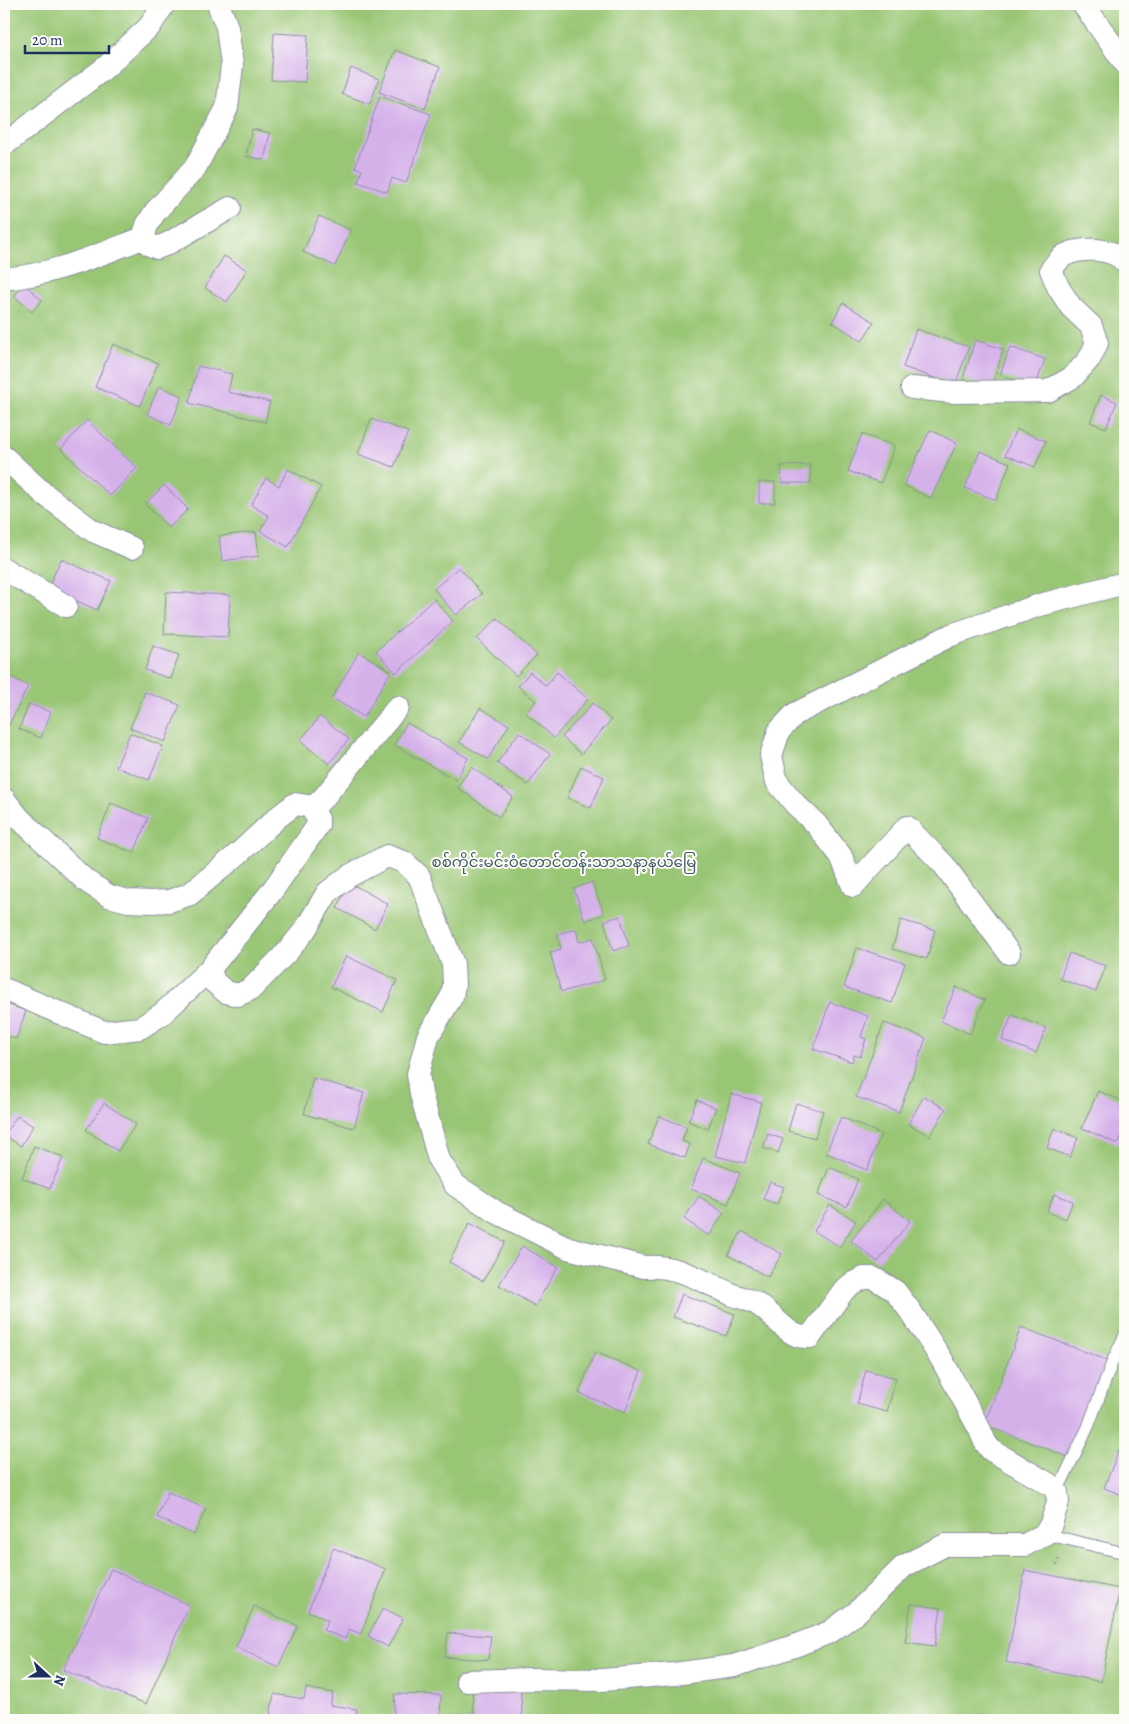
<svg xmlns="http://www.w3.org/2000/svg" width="1129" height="1724" viewBox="0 0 1129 1724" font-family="Alegreya,'Noto Sans Myanmar',serif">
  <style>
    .green { fill: #99c674; stroke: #5a7a69 }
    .building { fill: #d5b1ea }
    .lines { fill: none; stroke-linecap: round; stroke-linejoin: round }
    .lane-casing { stroke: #8a8e9d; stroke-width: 13 }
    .street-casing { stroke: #8a8e9d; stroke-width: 24 }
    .path { stroke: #8a8e9d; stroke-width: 3; stroke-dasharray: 1 4; stroke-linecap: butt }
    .lane { stroke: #fff; stroke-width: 11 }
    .street { stroke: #fff; stroke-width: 22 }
    .labels { text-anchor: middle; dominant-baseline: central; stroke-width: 4; stroke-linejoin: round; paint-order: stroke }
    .park-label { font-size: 15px; fill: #415c65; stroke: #fdfcf7 }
  </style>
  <rect width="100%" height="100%" fill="#fdfcf7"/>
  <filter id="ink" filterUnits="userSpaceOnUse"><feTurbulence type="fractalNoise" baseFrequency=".02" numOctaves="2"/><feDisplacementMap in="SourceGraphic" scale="10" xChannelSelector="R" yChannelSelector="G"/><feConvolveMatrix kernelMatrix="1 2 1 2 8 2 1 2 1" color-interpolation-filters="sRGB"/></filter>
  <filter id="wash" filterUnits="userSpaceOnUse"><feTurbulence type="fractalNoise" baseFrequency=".0096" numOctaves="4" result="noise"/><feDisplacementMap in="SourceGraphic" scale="20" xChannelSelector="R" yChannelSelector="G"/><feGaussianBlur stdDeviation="1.12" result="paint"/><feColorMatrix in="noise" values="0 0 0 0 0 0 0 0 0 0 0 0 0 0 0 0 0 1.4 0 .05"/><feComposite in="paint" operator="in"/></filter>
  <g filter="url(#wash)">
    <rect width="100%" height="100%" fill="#f9eddc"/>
    <!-- green -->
    <rect class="green" x="4" y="4" width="1121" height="1716"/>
    <g id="blocks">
      <!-- building -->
      <g class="building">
        <path d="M274 33 308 35 305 82 271 80Z"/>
        <path d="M395 50 440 67 425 109 379 92Z"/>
        <path d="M351 68 379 79 370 104 342 94Z"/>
        <path d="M380 96 431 114 406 183 392 178 387 192 358 182 362 170 355 167Z"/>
        <path d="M252 129 270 133 264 160 246 156Z"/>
        <path d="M319 216 351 230 335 266 303 252Z"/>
        <path d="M224 256 247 270 227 302 205 288Z"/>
        <path d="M24 284 42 300 32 312 14 296Z"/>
        <path d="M843 303 874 322 862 341 832 322Z"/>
        <path d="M916 329 969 347 955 385 903 367Z"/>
        <path d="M975 340 1003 349 992 388 963 379Z"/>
        <path d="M113 344 158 363 140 406 95 387Z"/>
        <path d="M1010 347 1045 359 1035 388 1000 375Z"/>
        <path d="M198 366 232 374 228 392 270 402 265 422 189 403Z"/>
        <path d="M159 386 182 396 171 425 147 414Z"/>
        <path d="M1101 395 1117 402 1106 428 1090 422Z"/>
        <path d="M371 419 408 432 394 467 358 454Z"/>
        <path d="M87 420 137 468 110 496 61 449Z"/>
        <path d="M1016 429 1046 441 1035 467 1005 455Z"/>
        <path d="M930 430 957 443 931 498 904 485Z"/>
        <path d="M862 434 895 446 881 483 848 471Z"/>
        <path d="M980 451 1010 463 996 500 965 488Z"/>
        <path d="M810 465 811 483H782L781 466Z"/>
        <path d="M288 469 321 487 288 547 260 531 269 516 251 505 266 478 279 486Z"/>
        <rect x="759" y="482" width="16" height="21"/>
        <path d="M164 485 188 509 169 528 145 504Z"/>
        <path d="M256 532 259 556 222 561 219 536Z"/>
        <path d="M61 559 111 581 97 610 48 588Z"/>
        <path d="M459 567 482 594 456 615 434 589Z"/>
        <path d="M166 592 230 595 228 637 164 634Z"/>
        <path d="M434 599 453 621 396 673 376 651Z"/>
        <path d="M497 618 537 655 516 676 477 639Z"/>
        <path d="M153 646 179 655 171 679 145 670Z"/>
        <path d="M359 652 391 671 364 717 332 698Z"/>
        <path d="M530 672 546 686 557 672 588 699 554 738 526 713 536 701 518 686Z"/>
        <path d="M4 673 28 686 9 725 4 723Z"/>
        <path d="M145 692 180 705 165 742 130 728Z"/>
        <path d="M593 703 611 720 581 754 562 737Z"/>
        <path d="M29 704 51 712 41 738 19 729Z"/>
        <path d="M480 708 509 725 488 759 459 742Z"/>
        <path d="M320 716 349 739 329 764 300 741Z"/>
        <path d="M407 723 468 758 456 780 394 745Z"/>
        <path d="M519 732 550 754 528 785 497 763Z"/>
        <path d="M130 733 163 746 149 780 116 767Z"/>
        <path d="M581 766 604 777 591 808 567 798Z"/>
        <path d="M472 767 513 797 499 817 457 787Z"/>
        <path d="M111 803 148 818 134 853 97 838Z"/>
        <path d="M592 882 604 914 585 921 574 889Z"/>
        <path d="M350 883 388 904 375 929 337 908Z"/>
        <path d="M620 916 629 946 613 951 604 921Z"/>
        <path d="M901 920 935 930 927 959 892 949Z"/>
        <path d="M576 929 579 942 593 938 605 980 561 992 550 952 561 949 557 934Z"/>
        <path d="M857 948 905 963 892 1003 844 987Z"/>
        <path d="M1069 953 1106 966 1096 992 1060 979Z"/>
        <path d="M346 956 397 980 383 1012 331 987Z"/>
        <path d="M956 987 985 1000 970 1034 941 1021Z"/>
        <path d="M830 1002 868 1016 861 1037 866 1039 860 1057 854 1055 852 1062 813 1049Z"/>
        <path d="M4 1003 26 1011 16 1039 4 1035Z"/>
        <path d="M1012 1015 1046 1028 1036 1053 1002 1040Z"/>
        <path d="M884 1023 926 1038 899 1112 856 1097Z"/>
        <path d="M313 1078 364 1093 354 1128 304 1114Z"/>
        <path d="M1098 1091 1125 1102V1128L1118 1144 1082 1128Z"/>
        <path d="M731 1094 761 1102 745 1163 715 1156Z"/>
        <path d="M924 1096 946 1109 930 1136 908 1124Z"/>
        <path d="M697 1100 716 1108 708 1129 688 1121Z"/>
        <path d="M104 1103 136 1124 118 1151 86 1130Z"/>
        <path d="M796 1103 823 1111 815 1138 788 1131Z"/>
        <path d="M17 1116 33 1126 21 1146 4 1135Z"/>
        <path d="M659 1116 687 1127 682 1141 690 1144 685 1158 648 1144Z"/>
        <path d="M841 1117 881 1134 867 1170 826 1153Z"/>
        <path d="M1054 1128 1078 1138 1070 1157 1047 1148Z"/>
        <path d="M768 1134 783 1139 778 1153 763 1148Z"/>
        <path d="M34 1146 63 1157 50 1189 22 1178Z"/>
        <path d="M703 1158 740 1173 728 1204 691 1189Z"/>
        <path d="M829 1167 858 1179 847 1207 818 1195Z"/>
        <path d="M770 1182 784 1187 777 1204 763 1199Z"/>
        <path d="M1054 1194 1073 1201 1066 1219 1047 1212Z"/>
        <path d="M699 1196 724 1213 709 1236 684 1219Z"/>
        <path d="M883 1199 910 1221 878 1262 851 1241Z"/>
        <path d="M830 1205 856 1221 840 1247 814 1231Z"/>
        <path d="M470 1223 505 1242 483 1281 449 1262Z"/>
        <path d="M742 1231 782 1254 768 1277 728 1255Z"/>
        <path d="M522 1246 558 1267 535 1306 499 1285Z"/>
        <path d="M682 1294 735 1314 726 1336 673 1317Z"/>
        <path d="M1021 1327 1109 1361 1071 1458 984 1425Z"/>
        <path d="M595 1352 641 1371 625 1412 579 1393Z"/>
        <path d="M866 1370 896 1378 887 1412 857 1404Z"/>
        <path d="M1119 1449 1125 1451V1496L1104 1488Z"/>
        <path d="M168 1492 206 1509 194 1535 157 1517Z"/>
        <path d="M333 1548 386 1569 361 1634 349 1629 345 1639 323 1630 328 1620 308 1611Z"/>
        <path d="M111 1569 189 1605 146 1704 63 1670Z"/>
        <path d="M1025 1570 1120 1589 1101 1682 1006 1662Z"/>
        <path d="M911 1604 941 1608 935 1646 905 1642Z"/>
        <path d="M254 1606 298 1626 278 1667 236 1647Z"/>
        <path d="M383 1608 403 1618 388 1647 368 1636Z"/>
        <path d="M448 1633 491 1636 488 1660 445 1657Z"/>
        <path d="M520 1686 523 1720H474L472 1690Z"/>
        <path d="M306 1688 333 1693 330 1705 357 1709 355 1720H269L274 1694 304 1699Z"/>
        <path d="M395 1694 441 1695 440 1720H393Z"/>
      </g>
    </g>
  </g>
  <g filter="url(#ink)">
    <use href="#blocks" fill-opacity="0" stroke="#8a8e9d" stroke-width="1"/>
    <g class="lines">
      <!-- lane casing -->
      <g class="lane-casing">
        <g id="lane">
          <path d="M1057 1492 1088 1427 1113 1360 1125 1335"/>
          <path d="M1045 1534 1125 1553"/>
        </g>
      </g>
      <!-- street casing -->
      <g class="street-casing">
        <g id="street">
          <path d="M218 4 227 27 232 65 227 108 195 168 155 212 147 225 143 238 150 245 157 248 167 244 230 208"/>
          <path d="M1083 4 1125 63"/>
          <path d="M4 145 106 67 150 26 164 4"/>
          <path d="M4 279C53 275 98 255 143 238"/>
          <path d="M912 388 953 392 1048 391 1073 377 1090 358 1097 343 1091 326 1071 307 1058 287 1051 270C1055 265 1059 258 1065 255 1081 247 1112 247 1125 262"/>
          <path d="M4 457 43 493 93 531 132 548"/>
          <path d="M4 569 66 606"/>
          <path d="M4 799 20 819 86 881 109 896 128 901 152 902 169 901 190 894 239 853 278 817 295 804 308 806 312 809 325 796 398 707"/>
          <path d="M1009 953 944 865 907 827 853 886 841 856 816 824 795 804 777 782 771 756 779 731 795 714 951 635 1040 605 1125 583"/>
          <path d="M210 969 214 982 226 992 238 995 251 989 288 951 305 930 327 893 349 876 387 856 404 862 419 876 453 964 454 985 452 996 428 1036 418 1074 421 1094 439 1160 455 1185 496 1212 568 1248 644 1267C677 1264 702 1281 731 1294 740 1298 752 1300 760 1306 771 1313 786 1333 799 1336 802 1337 807 1337 810 1337L844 1290 853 1283 864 1278H873L882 1283 895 1291 911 1312 942 1360 980 1430 985 1442 991 1450 1052 1486 1057 1492 1058 1502 1051 1524 1045 1534 1025 1545H945L904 1566 856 1613 830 1632 797 1645 734 1666 674 1674 603 1680 533 1679 467 1681"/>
          <path d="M4 989 104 1032 140 1028 162 1014 210 969 272 891 318 825V819L312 809"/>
        </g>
      </g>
      <!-- path -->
      <path class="path" d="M1057 1565 1059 1556"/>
      <!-- lane -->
      <use href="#lane" class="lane"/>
      <!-- street -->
      <use href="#street" class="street"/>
    </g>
  </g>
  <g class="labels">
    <!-- park labels -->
    <g class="park-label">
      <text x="564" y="862">စစ်ကိုင်းမင်းဝံတောင်တန်းသာသနာ့နယ်မြေ</text>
    </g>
  </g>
  <!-- margin -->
  <rect width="1129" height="1724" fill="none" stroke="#fdfcf7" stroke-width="20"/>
  <!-- north arrow -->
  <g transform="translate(48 1676) rotate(111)" stroke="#fdfcf7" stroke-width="4" paint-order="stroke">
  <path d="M0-4L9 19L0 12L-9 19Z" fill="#1b2f5e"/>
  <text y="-8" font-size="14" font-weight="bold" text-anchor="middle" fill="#1b2f5e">N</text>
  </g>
  <!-- scale -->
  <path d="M25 45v8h84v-8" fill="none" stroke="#1b2f5e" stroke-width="2.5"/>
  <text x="32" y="45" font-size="15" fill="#1b2f5e" stroke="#fdfcf7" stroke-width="4" paint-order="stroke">20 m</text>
</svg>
